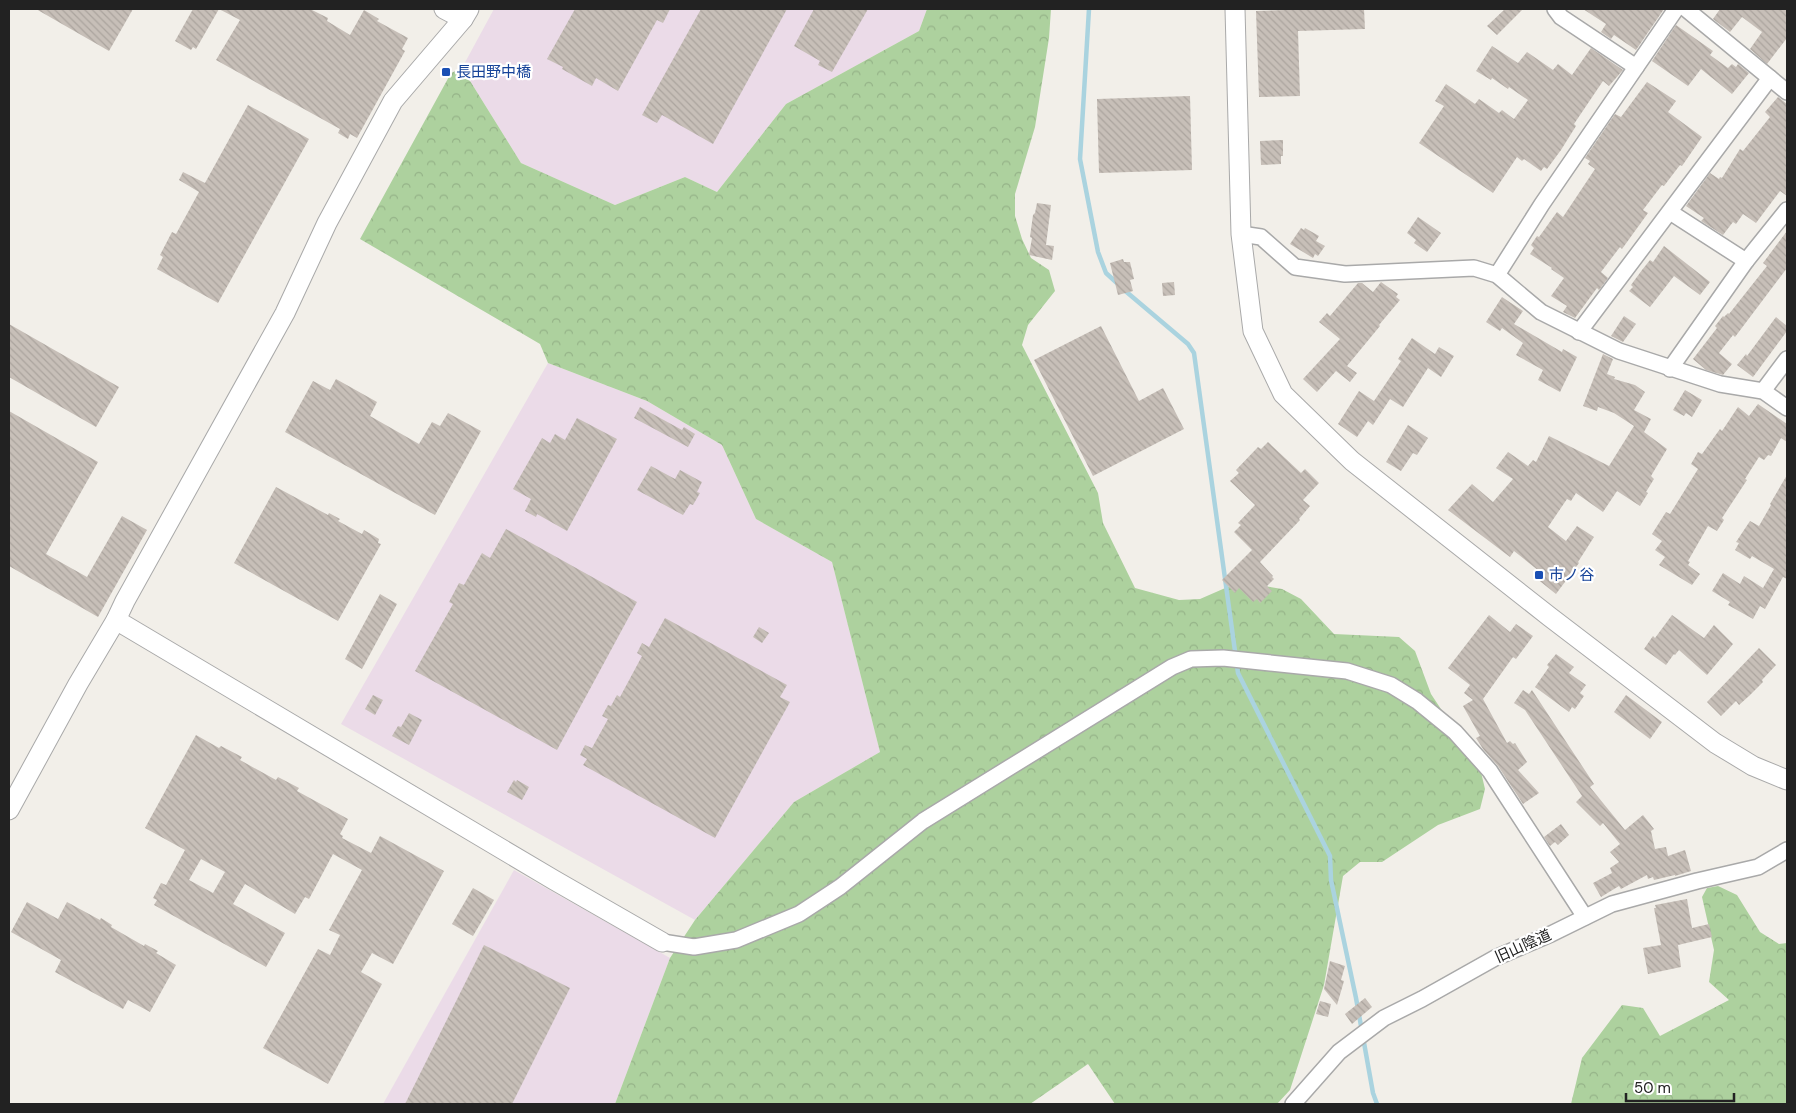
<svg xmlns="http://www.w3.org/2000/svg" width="1796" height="1113" viewBox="0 0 1796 1113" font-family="'DM Sans','Noto Sans JP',sans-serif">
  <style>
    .industrial { fill: #ebdbe8 }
    .forest { fill: url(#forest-crowns) }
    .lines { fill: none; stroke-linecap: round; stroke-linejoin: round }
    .stream { stroke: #aad3df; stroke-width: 4.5 }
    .building { fill: url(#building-back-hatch); fill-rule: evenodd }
    .minor-casing { stroke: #a9a9a9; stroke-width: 18 }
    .tertiary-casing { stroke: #a9a9a9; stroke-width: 21 }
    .minor { stroke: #fff; stroke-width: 15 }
    .tertiary { stroke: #fff; stroke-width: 19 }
    .transit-dot { fill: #1a4fb4; stroke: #fff; stroke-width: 2 }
    .labels { text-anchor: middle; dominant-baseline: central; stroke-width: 4.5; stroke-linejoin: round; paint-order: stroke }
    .transit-label { font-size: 15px; fill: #164399; stroke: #fff; text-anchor: start }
    .street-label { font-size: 15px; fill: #222; stroke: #fff }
  </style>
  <defs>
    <pattern id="forest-crowns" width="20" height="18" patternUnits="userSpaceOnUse" patternTransform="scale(1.25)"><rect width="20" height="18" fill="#add19e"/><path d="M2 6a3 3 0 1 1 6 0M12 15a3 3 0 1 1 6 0" fill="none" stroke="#95b388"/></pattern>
    <pattern id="building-back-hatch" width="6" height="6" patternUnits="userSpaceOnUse" patternTransform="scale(1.25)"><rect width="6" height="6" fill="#c7bfb8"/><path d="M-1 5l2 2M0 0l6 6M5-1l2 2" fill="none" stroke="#aba49e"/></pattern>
  </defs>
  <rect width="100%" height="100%" fill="#f2efe9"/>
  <!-- industrial -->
  <g class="industrial">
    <path d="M494 9H927L919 31 786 104 717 192 685 177 615 205 521 163 462 68Z"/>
    <path d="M548 363 647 401 722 445 756 519 832 562 880 752 794 802 695 920 341 724Z"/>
    <path d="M514 870 670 958 615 1104H383Z"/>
  </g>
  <!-- forest -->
  <g class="forest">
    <path d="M927 9H1051L1049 38 1035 127 1015 194V216L1022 239 1031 258 1049 270 1055 291 1028 325 1022 345 1098 493 1103 523 1135 588 1179 600 1200 599 1239 582 1282 589 1301 599 1334 634 1399 637 1415 651 1431 694 1480 768 1485 789 1480 809 1438 825 1382 862H1360L1343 876 1324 985 1290 1090 1277 1104H1115L1088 1064 1030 1104H615L670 958 695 920 794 802 880 752 832 562 756 519 722 445 647 401 548 363 540 344 360 239 451 73 462 68 521 163 615 205 685 177 717 192 786 104 919 31Z"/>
    <path d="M1718 886 1737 895 1760 932 1779 944 1787 943V1104H1571L1582 1058 1622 1005 1643 1008 1660 1036 1729 1000 1709 982 1714 950 1702 897 1707 888Z"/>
  </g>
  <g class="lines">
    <!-- stream -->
    <g class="stream">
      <path d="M1089 9 1080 159 1098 252 1106 273 1118 284"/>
      <path d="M1123 289 1188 344 1194 353 1238 673 1330 856 1331 880 1356 998 1373 1093 1377 1104"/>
    </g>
  </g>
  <!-- building -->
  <g class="building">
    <path d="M36 9H133L109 51Z"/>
    <path d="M193 9H219L196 49 193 47 191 50 175 41Z"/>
    <path d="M219 9H310L328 18 327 21 350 35 364 10 379 19 377 21 408 38 402 49 405 51 357 138 350 134 348 139 338 133 340 129 216 60 240 20Z"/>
    <path d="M575 9H670L663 23 657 20 618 91 596 78 592 86 562 69 563 67 547 59Z"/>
    <path d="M701 9H787L713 144 662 115 657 123 642 115Z"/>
    <path d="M814 9H868L832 72 818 65 820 61 794 46Z"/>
    <path d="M1316 9H1364L1365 29 1298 31 1300 96 1259 97 1256 11Z"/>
    <path d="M1505 9H1523L1497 35 1487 26Z"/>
    <path d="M1583 9H1664L1636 50 1614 35 1611 39 1601 32 1606 24Z"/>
    <path d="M1720 9H1787V38L1767 64 1750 49 1762 32 1742 17 1730 32 1713 19Z"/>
    <path d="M1676 25 1713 51 1710 55 1728 68 1732 64 1736 67 1738 64 1749 73 1732 94 1701 69 1688 86 1652 61Z"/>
    <path d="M1492 46 1518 63 1527 52 1553 70 1558 64 1572 75 1591 48 1623 70 1609 86 1603 81 1574 124 1576 126 1561 150 1547 169 1544 167 1541 171 1524 159 1522 161 1517 157 1493 193 1419 143 1444 106 1435 101 1446 84 1475 104 1479 99 1499 113 1502 110 1514 119 1528 100 1509 87 1508 89 1492 78 1491 80 1476 71Z"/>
    <path d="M1647 82 1676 101 1668 112 1702 137 1682 166 1680 165 1664 186 1662 185 1643 210 1648 213 1622 249 1620 247 1601 272 1608 278 1599 290 1597 288 1575 318 1563 312 1567 306 1551 296 1564 278 1551 269 1552 268 1530 254 1534 248 1531 245 1537 236 1539 237 1557 212 1563 217 1595 169 1588 164 1590 161 1585 158 1615 114 1621 117Z"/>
    <path d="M1190 96 1192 170 1099 173 1097 99Z"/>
    <path d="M1778 97 1787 104V196L1780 191 1756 223 1743 214 1736 224 1733 222 1723 235 1701 221 1704 218 1686 206 1710 173 1719 179 1720 177 1722 178 1740 149 1743 151 1770 117 1765 112Z"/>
    <path d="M248 105 309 139 218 303 157 269 163 257 160 255 172 232 176 234 199 192 179 180 183 172 205 183Z"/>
    <path d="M1283 140V156H1281V164L1261 165 1260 141Z"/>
    <path d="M1037 203 1051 205 1046 245 1054 246 1052 260 1029 255 1032 238 1030 237 1033 215 1035 213Z"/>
    <path d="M1418 217 1441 233 1427 252 1414 243 1416 240 1407 233Z"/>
    <path d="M1301 228 1304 230 1305 228 1319 236 1316 241 1325 246 1318 256 1315 254 1313 258 1290 244Z"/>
    <path d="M1787 231V268L1735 337 1733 335 1719 353 1732 364 1723 375 1706 370 1693 359 1717 328 1715 326 1723 316 1724 317 1728 313 1729 314 1767 266 1763 263Z"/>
    <path d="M1664 246 1710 282 1700 295 1674 276 1650 307 1629 291 1633 287 1631 285 1642 270 1650 260 1653 262Z"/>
    <path d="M1123 259 1124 262H1130L1134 279 1130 280 1133 291 1118 295 1110 263Z"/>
    <path d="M1174 282 1175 295 1163 296 1162 283Z"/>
    <path d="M1381 282 1398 294 1396 297 1400 300 1379 325 1380 326 1347 366 1357 373 1350 382 1336 371 1317 392 1303 379 1340 339 1319 322 1327 313 1330 316 1358 283H1362L1373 292Z"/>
    <path d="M1502 297 1523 311 1514 324 1562 352 1563 349 1577 357 1560 392 1538 380 1543 370 1516 355 1523 343 1502 328 1500 331 1486 322Z"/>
    <path d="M1624 316 1636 324 1623 342 1611 336Z"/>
    <path d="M1776 317 1787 326V331L1753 377 1737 365 1746 354 1747 356Z"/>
    <path d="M9 324 119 387 96 427 9 377Z"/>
    <path d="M1101 326 1139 401 1163 388 1184 429 1093 476 1034 360Z"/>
    <path d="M1412 338 1435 354 1439 347 1454 356 1441 377 1428 368 1403 407 1390 399 1373 425 1368 421 1357 437 1338 424 1359 391 1374 401 1401 361 1398 359Z"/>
    <path d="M1603 354 1613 359 1607 374 1615 377 1614 379 1635 385 1645 392 1634 410 1651 419 1644 432 1667 449 1651 476 1654 479 1646 492 1648 493 1640 506 1617 491 1603 512 1576 493 1571 501 1567 499 1548 527 1566 541 1577 526 1594 537 1578 562 1579 563 1556 594 1536 578 1539 571 1514 551 1510 557 1448 510 1472 484 1493 502 1513 479 1496 468 1508 452 1528 466 1533 460 1536 462 1549 436 1609 466 1634 426 1614 413 1598 407 1597 411 1583 406Z"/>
    <path d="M336 379 377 402 370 416 419 444 432 422 440 426 448 413 481 431 435 515 285 432 313 381 330 390Z"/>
    <path d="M1685 390 1702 400 1692 417 1686 413 1684 416 1673 410Z"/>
    <path d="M1758 404 1787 424V442L1781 438 1771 456 1768 455 1764 460 1759 457 1745 479 1747 480 1722 518 1724 520 1717 531 1708 526 1688 561 1690 562 1688 565 1700 574 1692 585 1659 565 1665 557 1655 550 1662 541 1652 534 1666 512 1670 514 1698 469 1691 464 1698 452 1702 454 1720 429 1722 431 1738 407 1749 416Z"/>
    <path d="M640 407 682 430 684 427 695 434 688 447 634 418Z"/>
    <path d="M9 411 98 462 46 554 87 577 122 516 147 530 98 617 9 566Z"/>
    <path d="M577 418 617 439 567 531 537 514 536 517 525 511 531 499 513 489 542 438 550 443 555 434 565 440Z"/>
    <path d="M1408 425 1428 438 1417 455 1413 453 1401 471 1386 462Z"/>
    <path d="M1268 442 1301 473 1305 469 1319 483 1303 500 1310 506 1299 519 1300 520 1260 562 1273 576 1272 577 1274 579 1267 586 1272 591 1260 603 1257 599 1253 602 1239 588 1235 593 1222 580 1252 550 1234 532 1241 525 1238 523 1255 505 1230 481 1239 473 1236 470 1258 447 1261 449Z"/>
    <path d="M651 466 675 479 680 470 702 482 697 492 700 493 693 505 690 504 683 515 637 490Z"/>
    <path d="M1787 475V579L1783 577 1765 609 1760 606 1753 619 1728 605 1730 602 1712 591 1723 573 1740 584 1744 576 1763 588 1774 569 1752 556 1750 559 1735 550 1739 543 1736 542 1750 521 1759 526 1771 505 1770 504Z"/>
    <path d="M276 487 328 515 329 513 340 519 338 521 362 534 364 530 379 539 378 543 381 544 338 621 234 563Z"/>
    <path d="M506 529 637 602 557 750 415 671 453 604 449 602 459 583 464 585 482 553 490 558Z"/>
    <path d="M380 594 397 604 362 669 345 659Z"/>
    <path d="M1489 615 1510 632 1516 624 1533 636 1516 659 1513 657 1483 699 1507 743 1510 741 1513 744 1515 743 1527 762 1518 770 1539 793 1523 804 1498 766 1483 749 1476 738 1480 736 1463 706 1473 700 1464 693 1470 685 1448 668Z"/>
    <path d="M1672 615 1704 638 1714 625 1733 644 1707 675 1679 650 1675 655 1674 654 1666 665 1644 649 1653 636 1655 638Z"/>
    <path d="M665 618 787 685 780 697 790 702 715 838 583 765 587 759 580 755 585 745 592 748 608 719 602 716 608 705 611 706 617 695 620 697 642 656 637 653 642 643 649 647Z"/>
    <path d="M759 627 769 633 762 643 753 637Z"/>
    <path d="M1759 648 1776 665 1762 680 1763 682 1749 696 1739 705 1736 701 1721 716 1707 702Z"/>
    <path d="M1556 654 1574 667 1569 673 1586 685 1580 693 1584 696 1575 709 1572 707 1569 712 1535 687 1549 667 1547 665Z"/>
    <path d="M1523 690 1529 694 1532 690 1594 784 1590 787 1625 830 1643 815 1654 829 1651 831 1655 849 1666 847 1668 856 1685 850 1691 871 1675 876V875L1654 880 1653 877 1648 879 1647 875 1621 889 1619 886 1601 897 1593 883 1612 873 1610 868 1619 862 1610 852 1620 844 1603 823 1600 826 1576 802 1582 796 1525 710 1514 703Z"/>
    <path d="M373 695 383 700 375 715 365 709Z"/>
    <path d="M1626 695 1662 722 1650 739 1614 712Z"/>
    <path d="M409 713 422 720 409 745 392 736 398 726 401 727Z"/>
    <path d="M196 735 219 748 221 746 242 757 240 760 276 780 278 777 299 788 297 791 348 819 340 834 343 836 342 838 371 853 380 836 444 871 393 964 372 953 361 972 382 984 328 1084 263 1048 318 949 330 955 340 935 329 930 362 870 333 854 309 899 305 897 295 914 245 884 233 904 285 933 266 967 154 905 157 900 153 898 161 883 166 885 185 850 145 828ZM201 859 225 872 213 893 189 880Z"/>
    <path d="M514 780 516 782 517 780 529 787 522 800 507 792Z"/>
    <path d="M1561 824 1569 835 1558 845 1555 842 1550 846 1544 837Z"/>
    <path d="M473 888 494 900 473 936 452 924Z"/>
    <path d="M1687 899 1692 928 1709 924 1712 937 1678 945 1681 967 1648 974 1643 948 1661 945 1654 908H1656L1655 905Z"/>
    <path d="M27 902 58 919 67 902 100 920 101 918 112 925 111 927 144 946 145 944 158 951 156 953 176 965 150 1012 128 1000 123 1009 55 972 61 960 11 932Z"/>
    <path d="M484 945 570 988 512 1104H405Z"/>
    <path d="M1330 961 1345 966 1341 980 1344 981 1337 1005 1324 989Z"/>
    <path d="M1365 998 1372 1007 1352 1024 1345 1014Z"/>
    <path d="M1320 1001 1331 1004 1328 1017 1316 1014Z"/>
  </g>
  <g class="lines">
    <!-- minor casing -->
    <g class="minor-casing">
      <g id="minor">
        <path d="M1555 9 1561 17 1636 67"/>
        <path d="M1686 9 1787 92"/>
        <path d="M1670 212 1746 261"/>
        <path d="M1241 234 1261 237 1295 267 1345 274 1474 268 1497 275 1541 312 1619 351 1720 384 1763 391 1787 408"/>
        <path d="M1497 275 1542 204 1676 9"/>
        <path d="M1579 332 1770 78"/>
        <path d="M1670 369 1746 261 1787 210"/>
        <path d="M1763 391 1787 359"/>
        <path d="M662 942 694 947 736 940 799 914 840 887 923 821 1172 667 1191 659 1223 658 1347 671 1391 685 1417 701 1455 732 1490 771 1585 917"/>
        <path d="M1293 1104 1339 1052 1384 1018 1422 999 1495 958 1551 934 1612 904 1697 881 1758 867 1787 850"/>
      </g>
    </g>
    <!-- tertiary casing -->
    <g class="tertiary-casing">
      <g id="tertiary">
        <path d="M444 9 463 19"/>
        <path d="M1235 9 1241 234 1253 331 1283 394 1352 461 1550 617 1715 743 1753 766 1787 780"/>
        <path d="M116 620 554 880 662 942"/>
        <path d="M9 810 78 684 116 620 125 601 285 313 327 223 393 101 463 19 469 9"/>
      </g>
    </g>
    <!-- minor -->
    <use href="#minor" class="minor"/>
    <!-- tertiary -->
    <use href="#tertiary" class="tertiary"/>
  </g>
  <!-- markers -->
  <g class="transit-dot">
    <rect x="441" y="67" width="10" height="10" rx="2.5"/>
    <rect x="1534" y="570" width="10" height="10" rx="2.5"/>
  </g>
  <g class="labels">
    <!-- transit labels -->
    <g class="transit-label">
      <text x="456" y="72">長田野中橋</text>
      <text x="1549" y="575">市ノ谷</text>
    </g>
    <!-- street labels -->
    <g class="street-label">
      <text transform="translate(1523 946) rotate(-24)">旧山陰道</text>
    </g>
  </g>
  <!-- border -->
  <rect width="1796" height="1113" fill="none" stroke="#222222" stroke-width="20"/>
  <!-- scale -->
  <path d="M1626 1093v8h108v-8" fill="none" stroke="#222222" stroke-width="2.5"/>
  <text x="1634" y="1093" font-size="15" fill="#222222" stroke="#ffffff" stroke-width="4" paint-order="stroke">50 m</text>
</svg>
